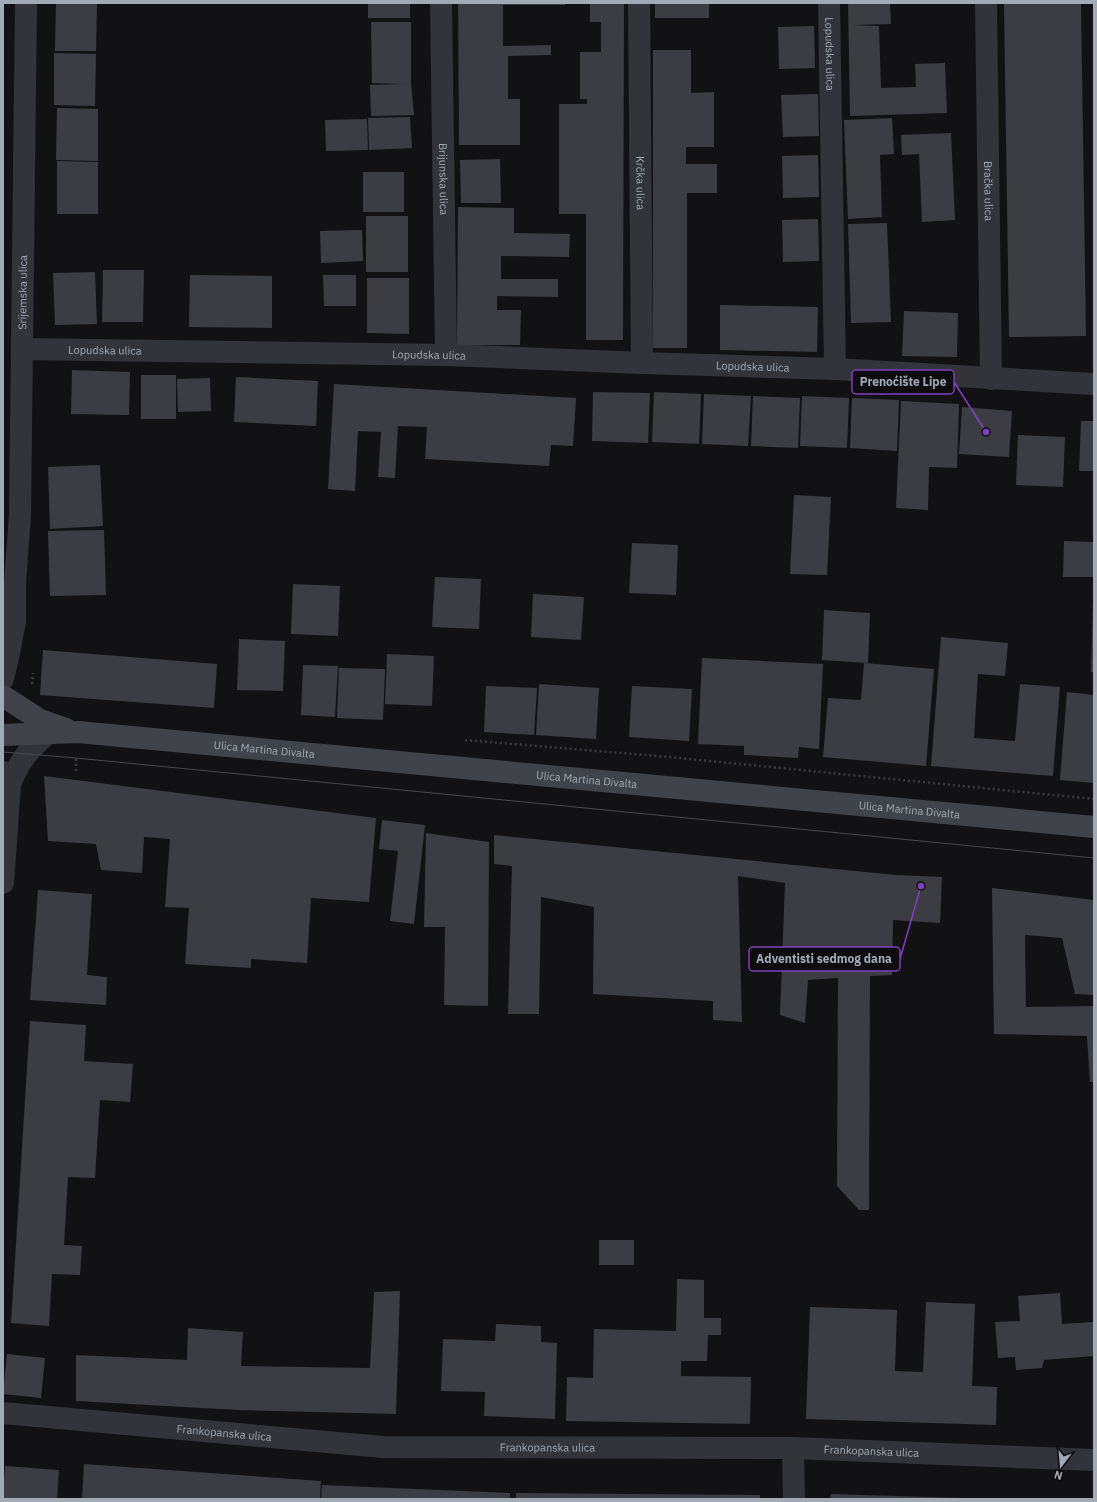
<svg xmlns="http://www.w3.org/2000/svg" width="1097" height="1502" viewBox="0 0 1097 1502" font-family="'IBM Plex Sans',sans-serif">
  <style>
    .building { fill: #3c3d42 }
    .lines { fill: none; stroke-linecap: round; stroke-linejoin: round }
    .path { stroke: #383b40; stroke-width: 2.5; stroke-dasharray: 2 3; stroke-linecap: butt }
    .street { stroke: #323439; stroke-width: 22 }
    .secondary { stroke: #404349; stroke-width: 22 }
    .tram { stroke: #45484e; stroke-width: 1 }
    .labels { text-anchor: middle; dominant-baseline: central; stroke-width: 3; stroke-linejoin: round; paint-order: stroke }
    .street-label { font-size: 11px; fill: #a2aab6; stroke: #0d0d0f }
    .leader { fill: none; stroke: #813fbe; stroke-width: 1.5 }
    .callout-dot { fill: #813fbe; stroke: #0d0d0f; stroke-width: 1.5 }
    .callout { fill: #0d0d0f; stroke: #813fbe; stroke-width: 1.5 }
    .callout-label { font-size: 12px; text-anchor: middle; font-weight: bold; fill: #a2aab6 }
  </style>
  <rect width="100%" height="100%" fill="#121214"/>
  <!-- building -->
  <g class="building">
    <path d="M56 3H97L96 51H55Z"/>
    <rect x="368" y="3" width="42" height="15"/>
    <path d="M458 3H565V5H503V46L551 45V55L508 56V99H520V145H459Z"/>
    <path d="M590 3H624L623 340H586V214H559V104H587V99H580V52H601V22H590Z"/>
    <rect x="655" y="3" width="54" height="15"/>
    <path d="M848 3H890L891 24 853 25 879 26 881 88 916 87 915 64 945 63 947 113 850 116Z"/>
    <path d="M1004 4H1081L1086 336 1009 337Z"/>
    <path d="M371 22H411V83L414 115 371 116 370 85 404 84 372 83Z"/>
    <path d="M814 26 815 68 779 69 778 27Z"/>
    <path d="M653 50H691V93L714 92V147H686V164H717V193H687V348H653Z"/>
    <path d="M54 53 96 54 95 106 54 105Z"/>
    <path d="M818 94 819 136 783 137 781 95Z"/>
    <path d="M57 108 98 109V161L56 160Z"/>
    <path d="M410 117 412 148 369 150 368 118Z"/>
    <path d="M892 118 894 154 880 155 882 217 848 219 844 120Z"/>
    <path d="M367 119 368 150 326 151 325 120Z"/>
    <path d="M951 133 955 220 922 222 919 154 902 155 901 135Z"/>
    <path d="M818 155 819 197 783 198 782 156Z"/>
    <path d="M500 159 501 203H461L460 160Z"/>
    <path d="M57 161 98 162V214H57Z"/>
    <rect x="363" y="172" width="41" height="40"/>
    <path d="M458 207 514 208V233L570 234 569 257 501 256V279H558V297L497 296V310H521L520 345H457Z"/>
    <rect x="366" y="216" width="42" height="56"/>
    <path d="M818 219 819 261 783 262 782 220Z"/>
    <path d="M887 223 891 322 851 323 848 224Z"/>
    <path d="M362 230 363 261 321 263 320 231Z"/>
    <path d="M103 270H144L143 322H102Z"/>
    <path d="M95 272 97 324 55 325 53 273Z"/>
    <path d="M190 275 272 276V328L189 327Z"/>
    <path d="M323 275H356V306H324Z"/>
    <path d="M367 278H409V334L367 333Z"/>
    <path d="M720 305 818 307 817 352 720 350Z"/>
    <path d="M904 311 958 313 957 357 902 356Z"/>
    <path d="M72 370 130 372 129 415 71 414Z"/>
    <rect x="141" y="375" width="35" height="44"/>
    <path d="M236 377 318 381 316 426 234 422Z"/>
    <path d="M210 378 211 411 178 412 177 379Z"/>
    <path d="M334 384 576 398 573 446 551 445 549 466 425 459 427 427 398 426 395 478 378 477 381 432 358 431 355 491 328 489Z"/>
    <path d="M593 392 650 393 648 443 592 441Z"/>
    <path d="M654 392 701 394 699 444 652 442Z"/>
    <path d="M704 394 751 396 748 446 702 444Z"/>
    <path d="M753 396 800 398 798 448 751 446Z"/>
    <path d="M802 396 849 398 847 448 800 446Z"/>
    <path d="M852 398 899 400 897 451 850 448Z"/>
    <path d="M901 401 959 404 957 468 929 467 928 510 896 508Z"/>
    <path d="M962 407 1012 411 1009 457 959 454Z"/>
    <path d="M1081 421H1094V471H1079Z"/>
    <path d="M1018 435 1065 437 1063 487 1016 485Z"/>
    <path d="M100 465 103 526 50 529 48 467Z"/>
    <path d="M794 495 831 497 827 575 790 574Z"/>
    <path d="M104 530 106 595 50 596 48 531Z"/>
    <path d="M1064 541 1094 542V577H1063Z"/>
    <path d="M632 543 678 545 676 595 629 593Z"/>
    <path d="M435 577 481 579 479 629 432 627Z"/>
    <path d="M293 584 340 586 338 636 291 634Z"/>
    <path d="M533 594 584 597 581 640 531 637Z"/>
    <path d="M1093 599H1094V672H1091Z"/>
    <path d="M824 610 870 613 868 663 822 660Z"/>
    <path d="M941 637 1008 643 1005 676 978 674 974 738 1015 741 1020 684 1060 687 1053 776 931 766Z"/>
    <path d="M239 639 285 641 283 691 237 690Z"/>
    <path d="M43 650 217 664 214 708 40 695Z"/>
    <path d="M387 654 434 656 432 706 385 704Z"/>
    <path d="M702 658 823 664 819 749 799 747 798 758 744 755V746L698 744Z"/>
    <path d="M864 663 934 669 926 766 823 757 828 698 861 700Z"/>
    <path d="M303 665 338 666 335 717 301 715Z"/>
    <path d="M339 668 385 669 383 720 337 718Z"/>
    <path d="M539 684 599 688 596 739 536 735Z"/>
    <path d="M486 686 537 688 534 735 484 732Z"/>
    <path d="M632 686 692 689 689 741 629 737Z"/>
    <path d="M1067 692 1094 695V783L1060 780Z"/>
    <path d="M44 776 376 818 369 902 311 898 307 963 251 959V968L185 964 189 908 165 907 170 839 144 837 142 873 101 870 96 844 48 841Z"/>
    <path d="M382 820 425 825 414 924 390 921 398 851 379 849Z"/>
    <path d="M426 833 489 842 488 1006 444 1005 445 927H424Z"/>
    <path d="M494 835 896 875 942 877 940 923 893 920 892 975 870 976 869 1210H859L837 1186 838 978 808 980 805 1023 780 1015 785 883 738 876 742 1022 713 1020V1001L593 994 594 907 541 897 539 1014H508L512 866 494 864Z"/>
    <path d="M992 888 1094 900V995L1075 994 1062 938 1025 935 1026 1007 1094 1006V1082H1090L1087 1036 994 1034Z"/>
    <path d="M38 890 92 894 87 975 107 977 106 1005 30 1000Z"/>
    <path d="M30 1021 86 1025 84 1061 133 1064 130 1102 100 1100 95 1178 68 1177 64 1245 82 1246 80 1275 52 1274 49 1326 11 1323Z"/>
    <rect x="599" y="1240" width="35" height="25"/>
    <path d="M677 1279 704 1280V1318H721V1335H708L707 1361H681V1376L751 1377 750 1424 566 1421 567 1377 593 1378 594 1329 676 1331Z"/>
    <path d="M400 1291 396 1414 238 1410 76 1401V1355L187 1360 188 1328 243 1332 241 1366 370 1368 374 1292Z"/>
    <path d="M1060 1293 1062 1324 1094 1322V1356L1044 1360 1042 1368 1016 1370 1015 1357 998 1358 995 1322 1020 1321 1018 1296Z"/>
    <path d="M926 1302 975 1304 972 1386 997 1387 996 1425 806 1419 810 1307 897 1310 895 1371 923 1372Z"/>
    <path d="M496 1324 541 1326V1342L557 1343 555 1419 484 1416 485 1392 441 1391 443 1339 495 1341Z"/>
    <path d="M7 1354 45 1358 41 1398 3 1394Z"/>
    <path d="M84 1464 321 1481 320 1499H82Z"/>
    <path d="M5 1466 59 1470 57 1499H3Z"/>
    <path d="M322 1485 510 1493V1499H321Z"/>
    <path d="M516 1493 760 1495V1499H516Z"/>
    <path d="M831 1494 960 1498V1499H830Z"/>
  </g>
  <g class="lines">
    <!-- path -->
    <g class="path">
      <path d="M32 684 33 673"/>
      <path d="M465 740 669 757 1094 799"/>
      <path d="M76 771V757"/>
    </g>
    <!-- street -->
    <g class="street">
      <path id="s1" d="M441 3 446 355"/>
      <path id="s2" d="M639 3 642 363"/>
      <path id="s3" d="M829 3 835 369"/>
      <path id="s4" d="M986 3 991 379"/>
      <path id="s5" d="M22 349 446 355 642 363 835 369 1094 384"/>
      <path id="s6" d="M3 679 9 653 15 622V582L20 515 26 3"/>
      <path d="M3 772 10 784C21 758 28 751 48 733"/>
      <path d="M3 883 10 784"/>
      <path id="s7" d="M3 1413 383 1447 793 1448 1094 1460"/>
      <path d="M793 1448 794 1499"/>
    </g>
    <!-- secondary -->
    <g class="secondary">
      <path d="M3 696 40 720 66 729"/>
      <path id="s8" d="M3 735 78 732 1094 827"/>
    </g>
    <!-- tram -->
    <path class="tram" d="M3 752 76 758 1094 858"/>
  </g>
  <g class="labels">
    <!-- street labels -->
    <g class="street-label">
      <text stroke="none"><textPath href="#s3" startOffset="51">Lopudska ulica</textPath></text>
      <text stroke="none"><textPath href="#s1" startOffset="176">Brijunska ulica</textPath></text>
      <text stroke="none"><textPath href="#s2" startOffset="180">Krčka ulica</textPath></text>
      <text stroke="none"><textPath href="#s4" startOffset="188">Bračka ulica</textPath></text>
      <text stroke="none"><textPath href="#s6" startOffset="388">Srijemska ulica</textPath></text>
      <text stroke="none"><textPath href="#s5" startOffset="83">Lopudska ulica</textPath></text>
      <text stroke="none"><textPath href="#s5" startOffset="407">Lopudska ulica</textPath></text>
      <text stroke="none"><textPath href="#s5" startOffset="731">Lopudska ulica</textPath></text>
      <text stroke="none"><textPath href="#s8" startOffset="262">Ulica Martina Divalta</textPath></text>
      <text stroke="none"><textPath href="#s8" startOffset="586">Ulica Martina Divalta</textPath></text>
      <text stroke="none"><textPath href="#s8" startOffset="910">Ulica Martina Divalta</textPath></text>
      <text stroke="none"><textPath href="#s7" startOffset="222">Frankopanska ulica</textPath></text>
      <text stroke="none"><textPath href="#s7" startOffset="546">Frankopanska ulica</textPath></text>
      <text stroke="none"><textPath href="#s7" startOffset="870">Frankopanska ulica</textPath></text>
    </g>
  </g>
  <!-- callouts -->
  <path class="leader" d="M986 432L954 382M921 886L900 959"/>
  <g class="callout-dot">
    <circle cx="986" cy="432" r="4"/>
    <circle cx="921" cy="886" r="4"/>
  </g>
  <g class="callout">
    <rect x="852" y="370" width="102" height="24" rx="4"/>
    <rect x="749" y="947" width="151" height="24" rx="4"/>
  </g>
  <g class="callout-label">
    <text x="903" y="386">Prenoćište Lipe</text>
    <text x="824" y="963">Adventisti sedmog dana</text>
  </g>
  <!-- border -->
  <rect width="1097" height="1502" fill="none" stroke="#a2aab6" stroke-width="8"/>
  <!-- north arrow -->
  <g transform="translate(1061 1466) rotate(196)" stroke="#0d0d0f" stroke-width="3" paint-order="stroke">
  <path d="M0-3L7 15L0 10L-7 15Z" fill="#a2aab6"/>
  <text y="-6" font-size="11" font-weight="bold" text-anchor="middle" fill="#a2aab6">N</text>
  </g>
</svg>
